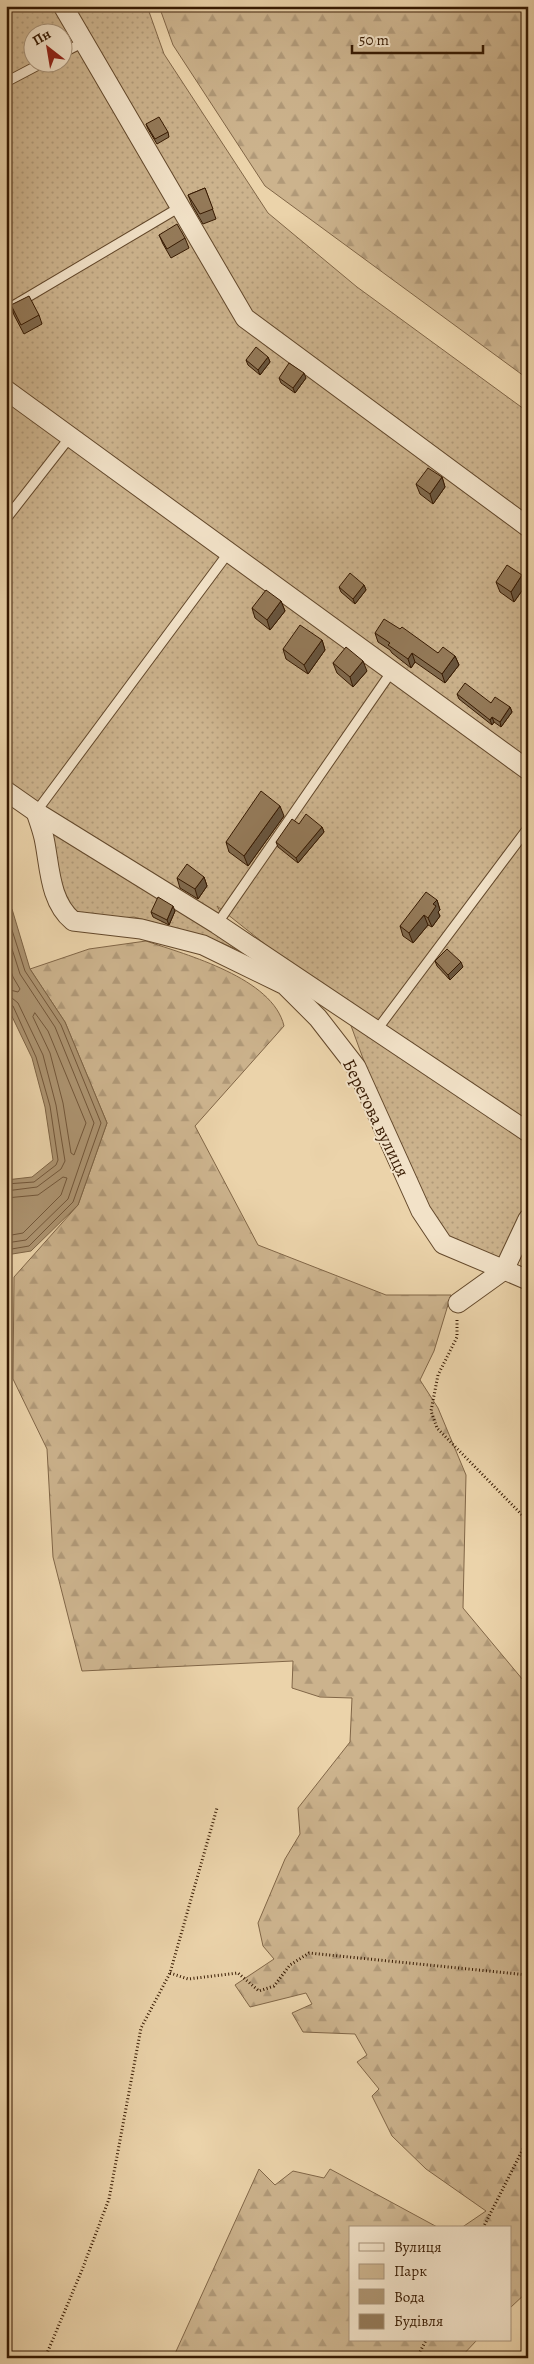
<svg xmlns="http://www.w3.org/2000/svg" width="534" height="2364" viewBox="0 0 534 2364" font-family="Alegreya,serif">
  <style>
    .green { fill: url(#green-dots); stroke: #816647; fill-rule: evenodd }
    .forest { fill: url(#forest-firs); stroke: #816647 }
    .water { fill: #ad9471; stroke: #7d6344 }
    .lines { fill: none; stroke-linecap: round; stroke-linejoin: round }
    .shore { stroke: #725639; stroke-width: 1 }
    .service-casing { stroke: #63482b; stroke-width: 11 }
    .minor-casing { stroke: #63482b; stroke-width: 21 }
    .path { stroke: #361901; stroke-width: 3; stroke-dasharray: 1 2.5; stroke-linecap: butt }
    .service { stroke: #f2e2c8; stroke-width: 9 }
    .minor { stroke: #f2e2c8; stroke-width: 19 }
    .wall { fill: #7f694d; stroke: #361901 }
    .shaded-wall { fill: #68553e; stroke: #361901 }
    .building { fill: #947a59; stroke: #361901 }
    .labels { text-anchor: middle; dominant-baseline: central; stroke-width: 4; stroke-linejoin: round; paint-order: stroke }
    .street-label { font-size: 18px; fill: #361901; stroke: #f2e2c8 }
  </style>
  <defs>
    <pattern id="green-dots" width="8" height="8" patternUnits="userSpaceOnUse" patternTransform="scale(1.25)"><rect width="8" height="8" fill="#ccb38d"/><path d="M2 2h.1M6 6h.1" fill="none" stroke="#b09978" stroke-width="1.8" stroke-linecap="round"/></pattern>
    <pattern id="forest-firs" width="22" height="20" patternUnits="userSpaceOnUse" patternTransform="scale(1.25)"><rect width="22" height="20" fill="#ccb38d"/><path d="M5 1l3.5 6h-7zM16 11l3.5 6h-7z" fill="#b09978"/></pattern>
  </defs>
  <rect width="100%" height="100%" fill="#ebd3aa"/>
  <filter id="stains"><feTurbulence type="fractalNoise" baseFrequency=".004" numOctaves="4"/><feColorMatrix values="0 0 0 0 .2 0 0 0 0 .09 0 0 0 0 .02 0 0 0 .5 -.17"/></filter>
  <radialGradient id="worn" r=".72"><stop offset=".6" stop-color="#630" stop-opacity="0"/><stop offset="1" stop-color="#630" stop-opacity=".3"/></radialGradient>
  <!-- green -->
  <path class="green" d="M6 6H147L164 54 268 213 357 287 528 412V1209L500 1265 444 1241 380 1105 342 1001 281 957 217 906 243 952 205 936 134 917 106 919 76 915 56 886 47 834 6 787ZM32 32H62V62H32Z"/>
  <!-- forest -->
  <g class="forest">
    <path d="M159 6H528V379L265 186 173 45Z"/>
    <path d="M146 941C187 955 273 978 284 1026L195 1126 258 1245 386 1295H451L434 1351 420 1380 438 1408 466 1475 463 1608 528 1686V2291L510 2308V2228H461L486 2211 426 2169 392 2136 372 2096 379 2089 357 2062 367 2055 355 2034 303 2032 292 2013 312 2004 306 1993 250 2007 235 1985 274 1959 263 1946 258 1923 285 1859 300 1834 298 1808 350 1742 352 1698 320 1697 292 1688 293 1661 82 1671 53 1557 47 1449 13 1379 14 1277 78 1205 107 1123 65 1022 30 969 89 949Z"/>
    <path d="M259 2169 275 2185 293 2171 324 2178 330 2169 439 2228H350V2340H477L460 2358H173Z"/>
  </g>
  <!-- water -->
  <path class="water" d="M6 903 12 909 30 969 65 1022 107 1123 78 1205 31 1251 6 1255V1180L32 1177 53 1160 45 1107 32 1058 6 1004Z"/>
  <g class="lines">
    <!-- shore -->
    <g class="shore">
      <path d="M6 911 25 971 61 1025 101 1123 73 1202 29 1246 6 1250"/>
      <path d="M6 930 20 974 55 1027 94 1123 68 1199 26 1240 6 1243"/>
      <path d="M6 956 13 977 20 989 18 992 6 989"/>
      <path d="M6 997 12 998 18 1003 43 1055 56 1105 65 1161 61 1169 37 1187 6 1191"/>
      <path d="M6 1003 13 1006 36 1057 50 1106 58 1160 56 1165 34 1182 6 1184"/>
      <path d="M35 1013 48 1031 86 1123 74 1155 71 1153 63 1103 50 1053 33 1017Z"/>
      <path d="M6 1198 38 1195 63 1177 67 1178 61 1195 23 1233 6 1236"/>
    </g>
    <!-- service casing -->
    <g class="service-casing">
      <g id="service">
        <path d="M62 53 84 42"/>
        <path d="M6 82 44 62"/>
        <path d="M6 310 180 207"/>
        <path d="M6 519 70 437"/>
        <path d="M36 812 229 552"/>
        <path d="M217 924 392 671"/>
        <path d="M376 1031 528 828"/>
      </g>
    </g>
    <!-- minor casing -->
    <g class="minor-casing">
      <g id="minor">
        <path d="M63 6 245 318 528 527"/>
        <path d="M6 390 528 770"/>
        <path d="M6 791 36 812 217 924 528 1132"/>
        <path d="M36 812C39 821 42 829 44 838 50 866 49 901 73 921L141 929 203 945 285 985 318 1018 356 1067 421 1211 443 1244 528 1280"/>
        <path d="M458 1303 504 1270 528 1219"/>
      </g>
    </g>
    <!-- path -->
    <g class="path">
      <path d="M457 1320V1337L438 1375 431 1411 437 1428 528 1521"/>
      <path d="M170 1973 188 1979 238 1973 259 1991 274 1986 290 1965 309 1953 528 1975"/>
      <path d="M483 2228 528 2139"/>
      <path d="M45 2358 82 2270 109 2199 141 2028 170 1973 217 1808"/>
      <path d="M417 2358 426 2340"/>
    </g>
    <!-- service -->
    <use href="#service" class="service"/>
    <!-- minor -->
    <use href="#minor" class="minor"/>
  </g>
  <!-- wall -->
  <g class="wall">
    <path d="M6 106 10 117 6 119Z"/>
    <path d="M146 124 168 132 169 137 157 144 148 129Z"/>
    <path d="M205 188 216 219 203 224 192 205 188 195Z"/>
    <path d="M159 235 185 238 189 248 171 258 163 244Z"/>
    <path d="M11 305 39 315 42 324 24 334 14 315Z"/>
    <path d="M268 357 270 362 260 375 248 365 246 360Z"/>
    <path d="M279 378H306L295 393 281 383Z"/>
    <path d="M442 477 445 487 433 504 420 494 416 484Z"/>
    <path d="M522 575 526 585 514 602 500 592 496 582Z"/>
    <path d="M364 585 366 590 355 604 341 592 339 587Z"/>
    <path d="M281 601 285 611 270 630 255 618 252 608Z"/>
    <path d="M375 633 438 653 455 656 459 665 445 683 415 662 411 668 392 653 390 650 378 642Z"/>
    <path d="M322 640 325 650 308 674 286 659 283 649Z"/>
    <path d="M333 663 367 671 353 687 337 673Z"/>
    <path d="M457 694 491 703 510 707 512 712 501 727 494 722 492 725 459 699Z"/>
    <path d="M284 816 248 866 229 852 226 842Z"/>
    <path d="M299 824 322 827 324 832 298 863 278 847 276 842Z"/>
    <path d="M204 877 207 886 198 899 180 888 177 878Z"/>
    <path d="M437 900 440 910 438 912 440 916 432 927 428 925 413 943 403 936 400 926Z"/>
    <path d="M175 911 169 925 153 917 151 912Z"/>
    <path d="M435 961 463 967 450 980 437 966Z"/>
  </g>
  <!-- shaded-wall -->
  <g class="shaded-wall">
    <path d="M268 357 270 362 260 375 258 370Z"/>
    <path d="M304 373 306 378 295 393 293 388Z"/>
    <path d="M442 477 445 487 433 504 430 494Z"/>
    <path d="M522 575 526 585 514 602 511 592Z"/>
    <path d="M364 585 366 590 355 604 353 599Z"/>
    <path d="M281 601 285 611 270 630 267 620Z"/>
    <path d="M322 640 325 650 308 674 304 665Z"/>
    <path d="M412 653 415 662 411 668 408 659Z"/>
    <path d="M455 656 459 665 445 683 442 674Z"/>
    <path d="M363 661 367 671 353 687 350 677Z"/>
    <path d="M510 707 512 712 501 727 500 722Z"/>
    <path d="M492 717 494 722 492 725 490 720Z"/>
    <path d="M280 806 284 816 248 866 244 856Z"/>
    <path d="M322 827 324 832 298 863 296 858Z"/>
    <path d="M204 877 207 886 198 899 195 889Z"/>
    <path d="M437 900 440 910 438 912 440 916 432 927 428 918 433 904Z"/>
    <path d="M173 906 175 911 169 925 167 920Z"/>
    <path d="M424 915 428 925 413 943 409 933Z"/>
    <path d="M461 962 463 967 450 980 448 975Z"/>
  </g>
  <!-- building -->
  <g class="building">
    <path d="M159 117 168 132 155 139 146 124Z"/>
    <path d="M205 188 213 209 200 214 188 195Z"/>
    <path d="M177 224 185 238 167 249 159 235Z"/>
    <path d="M29 296 39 315 21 325 11 305Z"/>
    <path d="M256 347 268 357 258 370 246 360Z"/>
    <path d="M289 363 304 373 293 388 279 378Z"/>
    <path d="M428 468 442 477 430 494 416 484Z"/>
    <path d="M507 565 522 575 511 592 496 582Z"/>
    <path d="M350 573 364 585 353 599 339 587Z"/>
    <path d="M266 590 281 601 267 620 252 608Z"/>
    <path d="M384 619 400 629 402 627 438 653 443 647 455 656 442 674 412 653 408 659 388 645 390 643 375 633Z"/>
    <path d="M300 625 322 640 304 665 283 649Z"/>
    <path d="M346 647 363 661 350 677 333 663Z"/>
    <path d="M465 683 491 703 495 697 510 707 500 722 492 717 490 720 457 694Z"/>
    <path d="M261 791 280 806 244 856 226 842Z"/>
    <path d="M306 814 322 827 296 858 276 842 292 819 299 824Z"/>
    <path d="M187 864 204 877 195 889 177 878Z"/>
    <path d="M426 892 437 900 433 904 436 906 428 918 424 915 409 933 400 926Z"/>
    <path d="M158 897 173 906 167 920 151 912Z"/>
    <path d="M447 949 461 962 448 975 435 961Z"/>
  </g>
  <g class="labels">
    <!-- street labels -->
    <g class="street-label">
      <text transform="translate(376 1118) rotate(64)">Берегова вулиця</text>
    </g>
  </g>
  <!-- margin -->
  <rect width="534" height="2364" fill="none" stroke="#ebd3aa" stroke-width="25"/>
  <rect x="8" y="8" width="519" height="2349" fill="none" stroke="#361901" stroke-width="2.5"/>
  <rect x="12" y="12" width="509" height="2339" fill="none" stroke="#361901"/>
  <!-- legend -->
  <rect x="349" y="2226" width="162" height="115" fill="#f2e2c8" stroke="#a79278"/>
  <rect x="359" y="2243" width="25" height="8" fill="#f2e2c8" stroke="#a79278"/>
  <text x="394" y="2252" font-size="15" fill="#361901">Вулиця</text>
  <rect x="359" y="2264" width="25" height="15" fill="#ccb38d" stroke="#a79278"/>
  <text x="394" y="2276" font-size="15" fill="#361901">Парк</text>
  <rect x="359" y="2289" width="25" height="15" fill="#ad9471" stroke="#a79278"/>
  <text x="394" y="2302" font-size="15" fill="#361901">Вода</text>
  <rect x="359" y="2314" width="25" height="15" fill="#947a59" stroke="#a79278"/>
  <text x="394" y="2326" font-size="15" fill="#361901">Будівля</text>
  <!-- north arrow -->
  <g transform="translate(48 48) rotate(329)"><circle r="24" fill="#f2e2c8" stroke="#a79278"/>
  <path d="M0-4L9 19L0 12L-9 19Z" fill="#8f2418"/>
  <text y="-8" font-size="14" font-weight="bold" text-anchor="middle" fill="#361901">Пн</text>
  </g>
  <!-- scale -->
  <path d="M352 45v8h131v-8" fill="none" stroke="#361901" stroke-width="2.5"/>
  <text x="359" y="45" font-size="15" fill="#361901" stroke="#f2e2c8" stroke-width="4" paint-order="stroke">50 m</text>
  <rect width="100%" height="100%" filter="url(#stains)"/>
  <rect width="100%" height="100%" fill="url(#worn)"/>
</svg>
